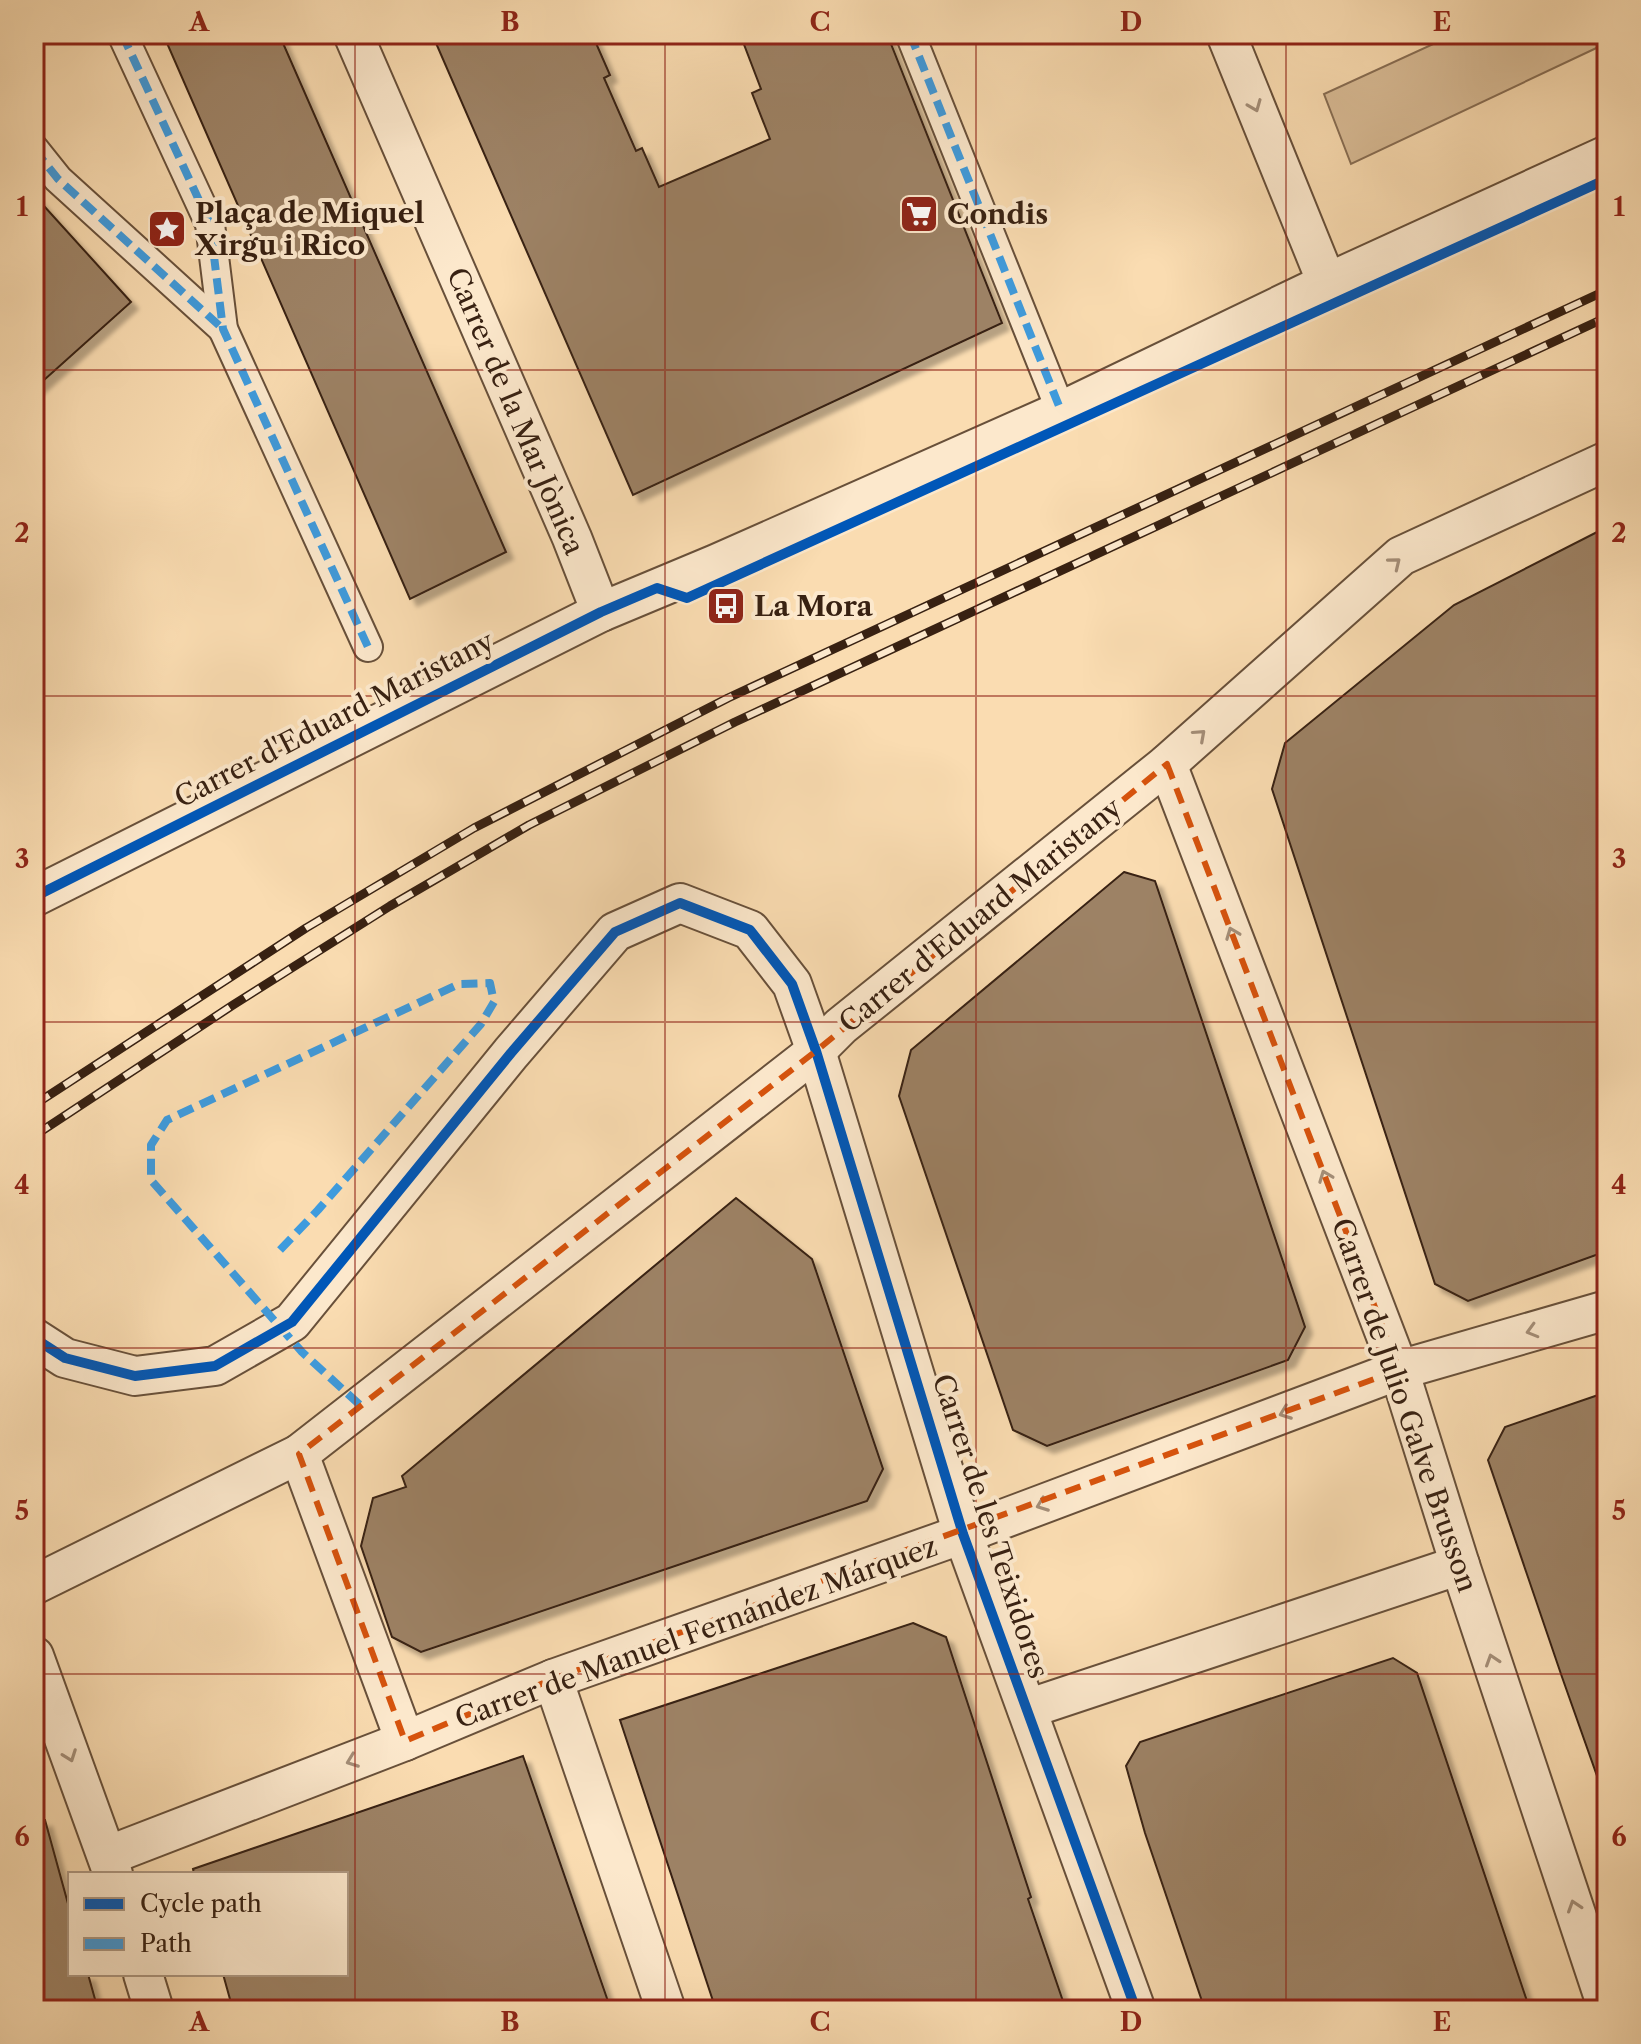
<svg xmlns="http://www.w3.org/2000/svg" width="1641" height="2044" viewBox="0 0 1641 2044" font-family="'Libre Caslon Text',serif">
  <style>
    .green { fill: #d9bc96; stroke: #886e54; stroke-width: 2 }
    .building { fill: #9d8265; stroke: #382112; stroke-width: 2; filter: url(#shadow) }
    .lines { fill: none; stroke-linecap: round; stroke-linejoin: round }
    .pedestrian-casing { stroke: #68503a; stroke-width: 32 }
    .minor-casing { stroke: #68503a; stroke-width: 42 }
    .pedestrian { stroke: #fce8cc; stroke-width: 28 }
    .minor { stroke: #fce8cc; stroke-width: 38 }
    .rail-casing { stroke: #382112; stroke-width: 9 }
    .rail { stroke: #fce8cc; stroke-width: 6; stroke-dasharray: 18; stroke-linecap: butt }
    .quiet { stroke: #3e9bde; stroke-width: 8; stroke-dasharray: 16 8; stroke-linecap: butt }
    .cycleway-casing { stroke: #fce8cc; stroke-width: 15 }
    .cycleway { stroke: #0057b8; stroke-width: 10 }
    .oneway { stroke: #a48e78 }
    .marked { fill: none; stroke: #d6530d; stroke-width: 6; stroke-dasharray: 16 10; stroke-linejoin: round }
    .grid { fill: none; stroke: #8f2418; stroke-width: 2; stroke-opacity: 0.55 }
    .labels { text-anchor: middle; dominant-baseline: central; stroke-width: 8; stroke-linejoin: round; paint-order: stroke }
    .poi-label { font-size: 28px; font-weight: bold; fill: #382112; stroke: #fce8cc; text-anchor: start }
    .street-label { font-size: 28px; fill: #382112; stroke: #fce8cc }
    .neatline { fill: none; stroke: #8f2418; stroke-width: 3 }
    .grid-label { font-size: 26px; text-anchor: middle; font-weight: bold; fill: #8f2418 }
  </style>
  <defs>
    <filter id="shadow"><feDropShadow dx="7" dy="7" stdDeviation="2" flood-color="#0004"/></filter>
  </defs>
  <rect width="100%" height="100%" fill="#fadcb1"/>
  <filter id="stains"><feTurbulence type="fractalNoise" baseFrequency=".0025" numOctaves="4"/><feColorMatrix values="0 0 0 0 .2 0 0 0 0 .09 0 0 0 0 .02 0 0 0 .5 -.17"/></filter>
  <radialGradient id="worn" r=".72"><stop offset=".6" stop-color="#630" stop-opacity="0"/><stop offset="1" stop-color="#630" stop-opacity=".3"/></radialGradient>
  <!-- green -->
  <path class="green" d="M1455 34H1607V43L1351 164 1324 94Z"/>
  <!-- building -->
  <g class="building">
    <path d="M163 34H279L506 552 410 599Z"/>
    <path d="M432 34H592L610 75 604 78 636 151 642 148 659 187 770 139 752 93 761 89 740 34H887L1002 323 633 495Z"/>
    <path d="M34 195 131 302 34 389Z"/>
    <path d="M1607 527V1251L1468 1301 1435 1284 1272 789 1285 743 1454 605Z"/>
    <path d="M1124 872 1155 881 1305 1327 1288 1360 1047 1446 1013 1430 899 1096 911 1050Z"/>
    <path d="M736 1198 812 1259 883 1469 867 1501 421 1652 392 1637 361 1546 373 1498 406 1487 402 1476Z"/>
    <path d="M1607 1392V1789L1602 1790 1562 1677 1488 1460 1505 1427Z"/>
    <path d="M913 1623 946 1637 1031 1897 1028 1899 1066 2010H716L620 1720Z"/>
    <path d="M1393 1658 1417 1673 1530 2010H1205L1145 1833 1126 1766 1140 1742Z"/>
    <path d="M523 1756 611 2010H233L223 1974H346V1874H194L193 1869Z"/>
    <path d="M45 1820 70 1911V1974H88L98 2010H34V1821Z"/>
  </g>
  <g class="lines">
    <!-- pedestrian casing -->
    <g class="pedestrian-casing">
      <g id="pedestrian">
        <path d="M122 34 210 224 223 329 368 647"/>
        <path d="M910 34 1061 411"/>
        <path d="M34 149 58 179 223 329"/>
      </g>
    </g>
    <!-- minor casing -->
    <g class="minor-casing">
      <g id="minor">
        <path d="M353 34 572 538 601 612"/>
        <path d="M1226 34 1327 283"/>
        <path d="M1167 764 1399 1370 1460 1565 1607 2007"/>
        <path d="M34 897 601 612 716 564 1061 411 1327 283 1607 155"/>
        <path d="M34 1338 65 1358 135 1376 215 1366 292 1322 511 1053 615 932 680 903 750 930 792 984 816 1051 963 1534 1136 2010"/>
        <path d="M299 1454 405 1741"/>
        <path d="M34 1585 299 1454 816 1051 841 1026 1167 764 1401 556 1607 461"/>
        <path d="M34 1656 113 1874"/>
        <path d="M553 1679 666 2010"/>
        <path d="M1027 1709 1460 1565"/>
        <path d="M107 1856 405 1741 553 1679 963 1534 1399 1370 1607 1310"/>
        <path d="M143 1974 154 2010"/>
      </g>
    </g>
    <!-- pedestrian -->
    <use href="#pedestrian" class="pedestrian"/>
    <!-- minor -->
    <use href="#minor" class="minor"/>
    <!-- rail casing -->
    <g class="rail-casing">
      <g id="rail">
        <path d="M34 1105 306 928 474 828 728 698 1607 290"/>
        <path d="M34 1136 233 1005 390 906 529 825 735 722 1607 317"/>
      </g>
    </g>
    <!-- rail -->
    <use href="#rail" class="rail"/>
    <!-- quiet -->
    <g class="quiet">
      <path d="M122 34 210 224 223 329 368 647"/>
      <path d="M910 34 1061 411"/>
      <path d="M34 149 58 179 223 329"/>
      <path d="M280 1250 318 1210 481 1024 494 1002 490 983 459 984 167 1120 151 1145V1180L302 1352 361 1406"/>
    </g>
    <!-- cycleway casing -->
    <g class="cycleway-casing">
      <g id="cycleway">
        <path d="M34 897 601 612 657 588 687 598 1607 179"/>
        <path d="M34 1338 65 1358 135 1376 215 1366 292 1322 511 1053 615 932 680 903 750 930 792 984 816 1051 963 1534 1136 2010"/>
      </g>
    </g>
    <!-- cycleway -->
    <use href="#cycleway" class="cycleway"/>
  </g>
  <!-- one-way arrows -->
  <defs><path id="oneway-chevron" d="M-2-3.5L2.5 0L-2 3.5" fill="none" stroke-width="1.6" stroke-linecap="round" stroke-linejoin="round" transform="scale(2)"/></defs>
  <g class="oneway">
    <use href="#oneway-chevron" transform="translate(1255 106) rotate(68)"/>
    <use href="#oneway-chevron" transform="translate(1395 563) rotate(-39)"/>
    <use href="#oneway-chevron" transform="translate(1200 735) rotate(-42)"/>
    <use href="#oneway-chevron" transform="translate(1232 933) rotate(-111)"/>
    <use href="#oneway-chevron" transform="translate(1325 1176) rotate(-111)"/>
    <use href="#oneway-chevron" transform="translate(1532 1331) rotate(164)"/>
    <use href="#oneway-chevron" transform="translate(1285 1413) rotate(159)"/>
    <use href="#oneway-chevron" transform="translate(1042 1505) rotate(159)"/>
    <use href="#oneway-chevron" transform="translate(1492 1660) rotate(-108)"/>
    <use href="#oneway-chevron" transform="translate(70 1756) rotate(70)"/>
    <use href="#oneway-chevron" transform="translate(352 1761) rotate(159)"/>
    <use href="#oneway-chevron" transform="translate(1574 1906) rotate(-108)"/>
  </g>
  <!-- marked area -->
  <path class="marked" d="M1167 764 1399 1370 553 1679 405 1741 299 1454 816 1051Z"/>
  <!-- grid -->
  <path class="grid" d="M355 34V2010M665 34V2010M976 34V2010M1286 34V2010M34 370H1607M34 696H1607M34 1022H1607M34 1348H1607M34 1674H1607"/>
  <!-- icons -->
  <defs>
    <g id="supermarket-square" transform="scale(2)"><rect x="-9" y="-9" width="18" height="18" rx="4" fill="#8f2418" stroke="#fce8cc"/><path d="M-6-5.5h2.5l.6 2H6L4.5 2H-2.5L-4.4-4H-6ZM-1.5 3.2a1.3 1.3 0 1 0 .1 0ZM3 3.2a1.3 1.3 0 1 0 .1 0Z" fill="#fff"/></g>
    <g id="sight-square" transform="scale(2)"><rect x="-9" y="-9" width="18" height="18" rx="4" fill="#8f2418" stroke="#fce8cc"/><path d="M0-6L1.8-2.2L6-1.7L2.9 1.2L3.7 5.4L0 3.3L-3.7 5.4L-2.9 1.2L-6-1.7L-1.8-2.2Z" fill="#fff"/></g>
    <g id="bus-square" transform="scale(2)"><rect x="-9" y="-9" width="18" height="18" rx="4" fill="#8f2418" stroke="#fce8cc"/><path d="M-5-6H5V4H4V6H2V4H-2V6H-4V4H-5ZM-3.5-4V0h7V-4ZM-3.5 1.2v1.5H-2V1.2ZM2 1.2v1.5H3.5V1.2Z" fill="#fff"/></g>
  </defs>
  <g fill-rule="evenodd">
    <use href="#supermarket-square" x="919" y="214"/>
    <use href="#sight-square" x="167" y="229"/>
    <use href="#bus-square" x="726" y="606"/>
  </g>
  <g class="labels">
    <!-- poi labels -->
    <g class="poi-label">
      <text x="195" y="213">Plaça de Miquel<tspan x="195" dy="32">Xirgu i Rico</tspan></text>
      <text x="947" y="214">Condis</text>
      <text x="754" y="606">La Mora</text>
    </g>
    <!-- street labels -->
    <g class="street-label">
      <text transform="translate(516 411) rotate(67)">Carrer de la Mar Jònica</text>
      <text transform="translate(334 719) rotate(-27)">Carrer d'Eduard Maristany</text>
      <text transform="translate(980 915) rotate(-39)">Carrer d'Eduard Maristany</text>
      <text transform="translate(1405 1405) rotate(71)">Carrer de Julio Galve Brusson</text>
      <text transform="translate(991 1526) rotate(72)">Carrer de les Teixidores</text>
      <text transform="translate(696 1632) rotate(-20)">Carrer de Manuel Fernández Márquez</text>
    </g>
  </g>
  <!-- margin -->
  <rect width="1641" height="2044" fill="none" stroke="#fadcb1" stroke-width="88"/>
  <!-- legend -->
  <rect x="68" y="1872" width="280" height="104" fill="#fce8cc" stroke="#ae9882" stroke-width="2"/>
  <rect x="84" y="1898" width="40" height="12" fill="#0057b8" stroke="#ae9882" stroke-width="2"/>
  <text x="140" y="1912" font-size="24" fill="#382112">Cycle path</text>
  <rect x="84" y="1938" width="40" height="12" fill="#3e9bde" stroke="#ae9882" stroke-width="2"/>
  <text x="140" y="1952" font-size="24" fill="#382112">Path</text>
  <rect x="44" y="44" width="1553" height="1956" class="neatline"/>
  <g class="grid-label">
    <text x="199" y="31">A</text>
    <text x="510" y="31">B</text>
    <text x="820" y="31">C</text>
    <text x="1131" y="31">D</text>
    <text x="1442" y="31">E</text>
    <text x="22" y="216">1</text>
    <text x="1619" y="216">1</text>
    <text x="22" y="542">2</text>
    <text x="1619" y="542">2</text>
    <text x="22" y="868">3</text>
    <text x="1619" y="868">3</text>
    <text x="22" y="1194">4</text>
    <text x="1619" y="1194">4</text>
    <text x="22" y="1520">5</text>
    <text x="1619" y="1520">5</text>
    <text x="22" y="1846">6</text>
    <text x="1619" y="1846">6</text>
    <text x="199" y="2031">A</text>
    <text x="510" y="2031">B</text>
    <text x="820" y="2031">C</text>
    <text x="1131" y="2031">D</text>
    <text x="1442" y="2031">E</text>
  </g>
  <rect width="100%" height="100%" filter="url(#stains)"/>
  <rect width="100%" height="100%" fill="url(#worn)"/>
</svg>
